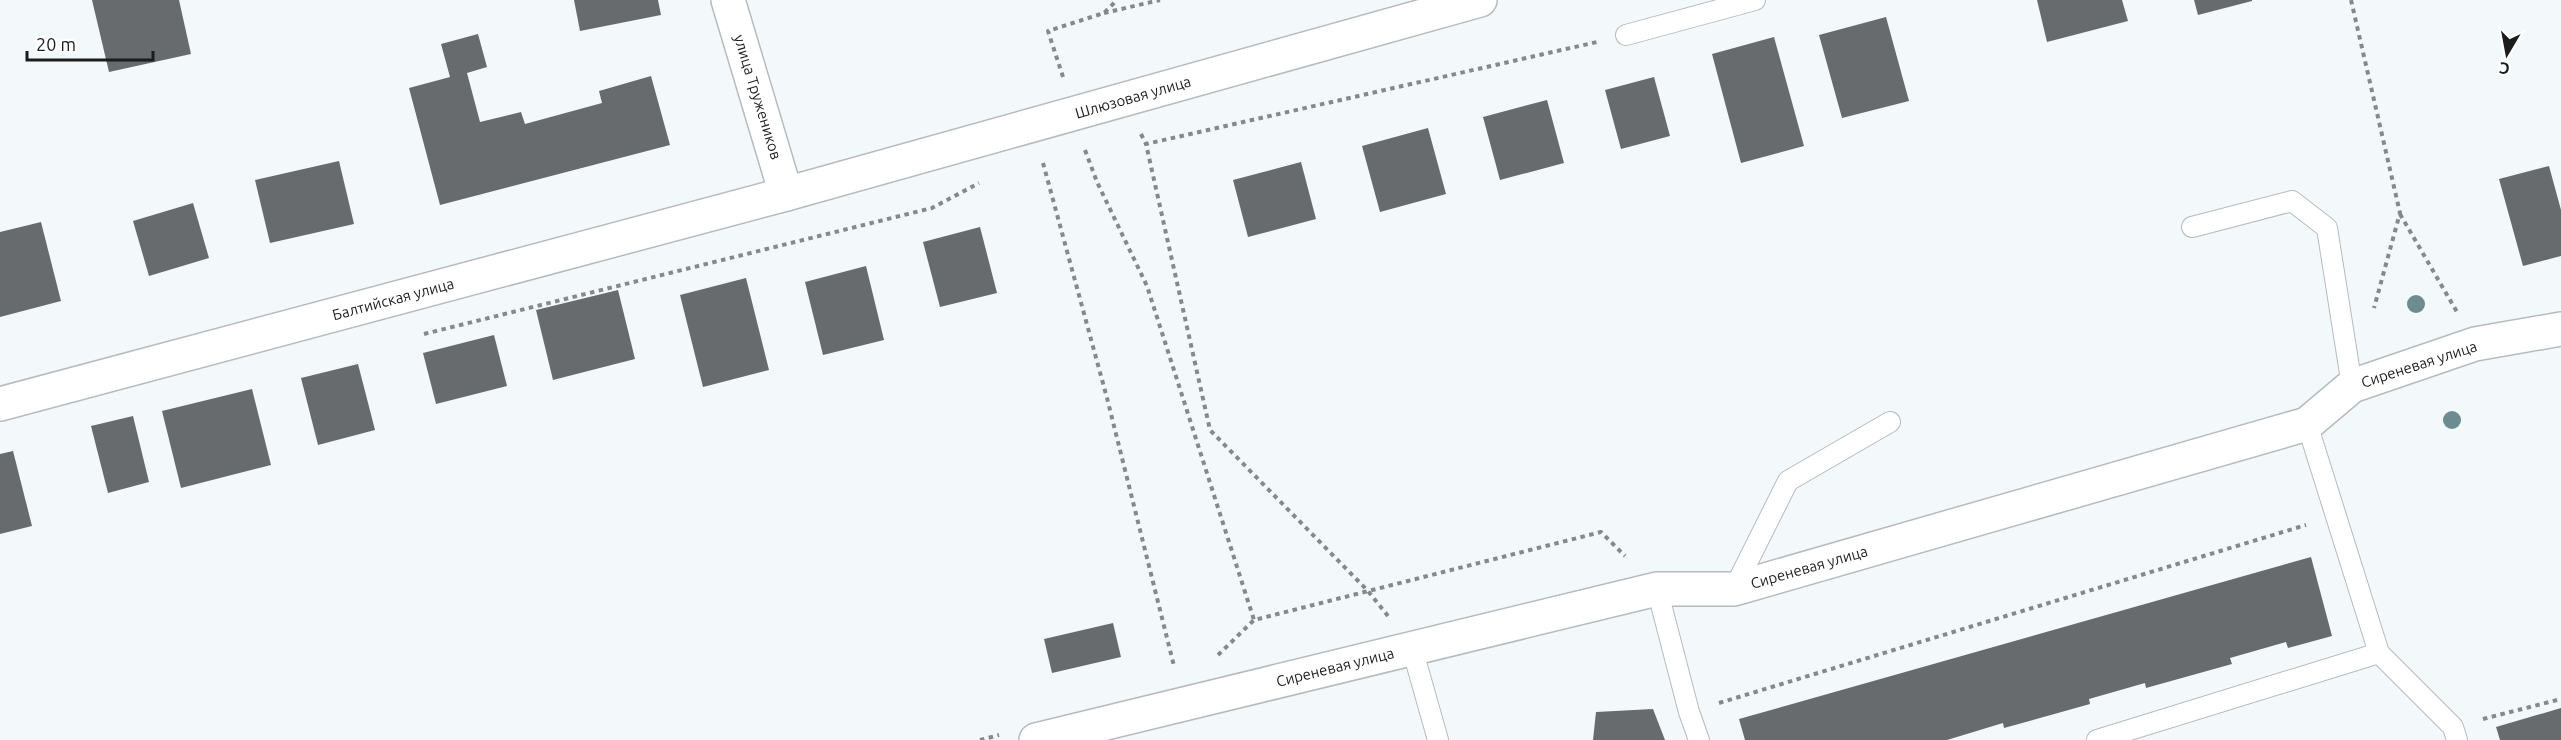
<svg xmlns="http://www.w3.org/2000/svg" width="2561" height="740" viewBox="0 0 2561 740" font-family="Ubuntu,sans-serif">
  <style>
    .building { fill: #676b6e }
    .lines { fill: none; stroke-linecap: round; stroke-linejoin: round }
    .service-casing { stroke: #b6bcbd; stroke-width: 22 }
    .minor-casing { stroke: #b6bcbd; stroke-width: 36 }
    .secondary-casing { stroke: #b6bcbd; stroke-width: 36 }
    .path { stroke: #85898a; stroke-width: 4; stroke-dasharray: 4.5 4.5; stroke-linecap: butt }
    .service { stroke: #fff; stroke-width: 20 }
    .minor { stroke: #fff; stroke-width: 33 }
    .secondary { stroke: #fff; stroke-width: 33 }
    .tree { fill: #6d8b91 }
    .labels { text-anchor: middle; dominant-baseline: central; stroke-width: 4.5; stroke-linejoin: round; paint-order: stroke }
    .street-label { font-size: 15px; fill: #1b1d1d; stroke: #fff }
  </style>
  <rect width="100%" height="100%" fill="#f3f9fb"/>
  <!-- building -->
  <g class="building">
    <path d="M92 0H179L191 54 109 72Z"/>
    <path d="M574 0H658L661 15 580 31Z"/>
    <path d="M2037 0H2122L2128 21 2047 42Z"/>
    <path d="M2194 0H2252V1L2198 15Z"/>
    <path d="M1886 17 1909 101 1842 118 1819 35Z"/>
    <path d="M478 34 487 67 467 73 480 122 521 112 525 124 602 103 599 91 651 76 670 145 440 205 409 88 450 77 441 44Z"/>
    <path d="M1774 37 1804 146 1741 163 1712 54Z"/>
    <path d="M1654 77 1670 136 1621 149 1605 90Z"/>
    <path d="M1547 100 1564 163 1500 180 1483 117Z"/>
    <path d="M1428 128 1446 194 1380 212 1362 146Z"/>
    <path d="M339 161 354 224 270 243 255 180Z"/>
    <path d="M1301 162 1316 219 1248 237 1233 180Z"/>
    <path d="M2549 166 2561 210V256L2523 266 2499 179Z"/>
    <path d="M193 203 209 258 149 276 133 221Z"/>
    <path d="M41 222 61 301 0 317V232Z"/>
    <path d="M980 227 997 293 940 307 923 242Z"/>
    <path d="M866 266 884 340 823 355 805 282Z"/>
    <path d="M746 278 769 370 703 387 680 295Z"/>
    <path d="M618 290 635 359 553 380 536 310Z"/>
    <path d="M494 335 507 386 436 404 423 353Z"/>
    <path d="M358 364 375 430 318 445 301 378Z"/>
    <path d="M252 389 271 465 181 488 162 411Z"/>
    <path d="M133 416 149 482 108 493 91 426Z"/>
    <path d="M13 451 32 526 0 534V454Z"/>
    <path d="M2311 557 2332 636 2288 648 2286 642 2230 658 2232 664 2146 688 2145 683 2089 699 2090 704 2004 728 2003 723 1947 740H1745L1739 719Z"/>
    <path d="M1113 623 1121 657 1052 673 1044 639Z"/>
    <path d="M2561 708V740H2500L2496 727Z"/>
    <path d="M1653 709 1665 740H1593L1596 712Z"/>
  </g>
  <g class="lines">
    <!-- service casing -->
    <g class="service-casing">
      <g id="service">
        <path d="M1626 35 1755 0"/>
        <path d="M2192 227 2292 201 2327 228 2352 386"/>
        <path d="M2307 424 2379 653 2453 727 2457 740"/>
        <path d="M1657 589 1689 712 1699 740"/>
        <path d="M1734 589 1788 481 1890 422"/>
        <path d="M1412 648 1438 740"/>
        <path d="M2097 740 2379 653"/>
      </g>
    </g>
    <!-- minor casing -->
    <g class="minor-casing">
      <g id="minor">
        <path d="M728 0 786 194"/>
        <path d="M1036 740 1657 589H1734L2307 424 2352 386 2475 344 2561 329"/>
      </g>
    </g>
    <!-- secondary casing -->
    <g class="secondary-casing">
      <path id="secondary" d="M0 404 786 194 1480 0"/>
    </g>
    <!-- path -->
    <g class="path">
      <path d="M2351 0 2400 213 2374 308"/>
      <path d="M1104 13 1160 0"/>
      <path d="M1063 77 1048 31 1104 13 1117 0"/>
      <path d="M1141 134 1146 144"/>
      <path d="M1085 150 1097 182 1147 286 1254 620"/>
      <path d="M1043 163 1107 398 1174 666"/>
      <path d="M2400 214 2457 312"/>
      <path d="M424 334 932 208 979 183"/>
      <path d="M1388 616 1368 591 1210 430 1146 144 1597 42"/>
      <path d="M1218 655 1254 620 1601 532 1625 556"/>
      <path d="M1719 703 2306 525"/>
      <path d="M2483 719 2561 699"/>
      <path d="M980 740 999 735"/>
    </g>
    <!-- service -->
    <use href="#service" class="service"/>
    <!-- minor -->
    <use href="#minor" class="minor"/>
    <!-- secondary -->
    <use href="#secondary" class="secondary"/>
  </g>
  <!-- trees -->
  <g class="tree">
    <circle cx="2416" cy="304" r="9"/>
    <circle cx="2452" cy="420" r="9"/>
  </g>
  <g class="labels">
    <!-- street labels -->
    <g class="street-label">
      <text transform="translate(758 97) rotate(73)">улица Тружеников</text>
      <text transform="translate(1133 97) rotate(-16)">Шлюзовая улица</text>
      <text transform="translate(393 299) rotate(-15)">Балтийская улица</text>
      <text transform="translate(2419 364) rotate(-18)">Сиреневая улица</text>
      <text transform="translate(1809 567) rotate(-16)">Сиреневая улица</text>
      <text transform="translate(1335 667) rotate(-14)">Сиреневая улица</text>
    </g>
  </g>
  <!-- north arrow -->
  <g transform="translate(2507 54) rotate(190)" stroke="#ffffff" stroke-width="4.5" paint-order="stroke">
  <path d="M0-4.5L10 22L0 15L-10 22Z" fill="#1b1d1d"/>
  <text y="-9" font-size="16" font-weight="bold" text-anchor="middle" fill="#1b1d1d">С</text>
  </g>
  <!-- scale -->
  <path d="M27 51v9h126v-9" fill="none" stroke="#1b1d1d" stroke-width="3"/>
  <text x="36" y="51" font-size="18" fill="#1b1d1d" stroke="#ffffff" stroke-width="4.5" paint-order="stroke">20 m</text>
</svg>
